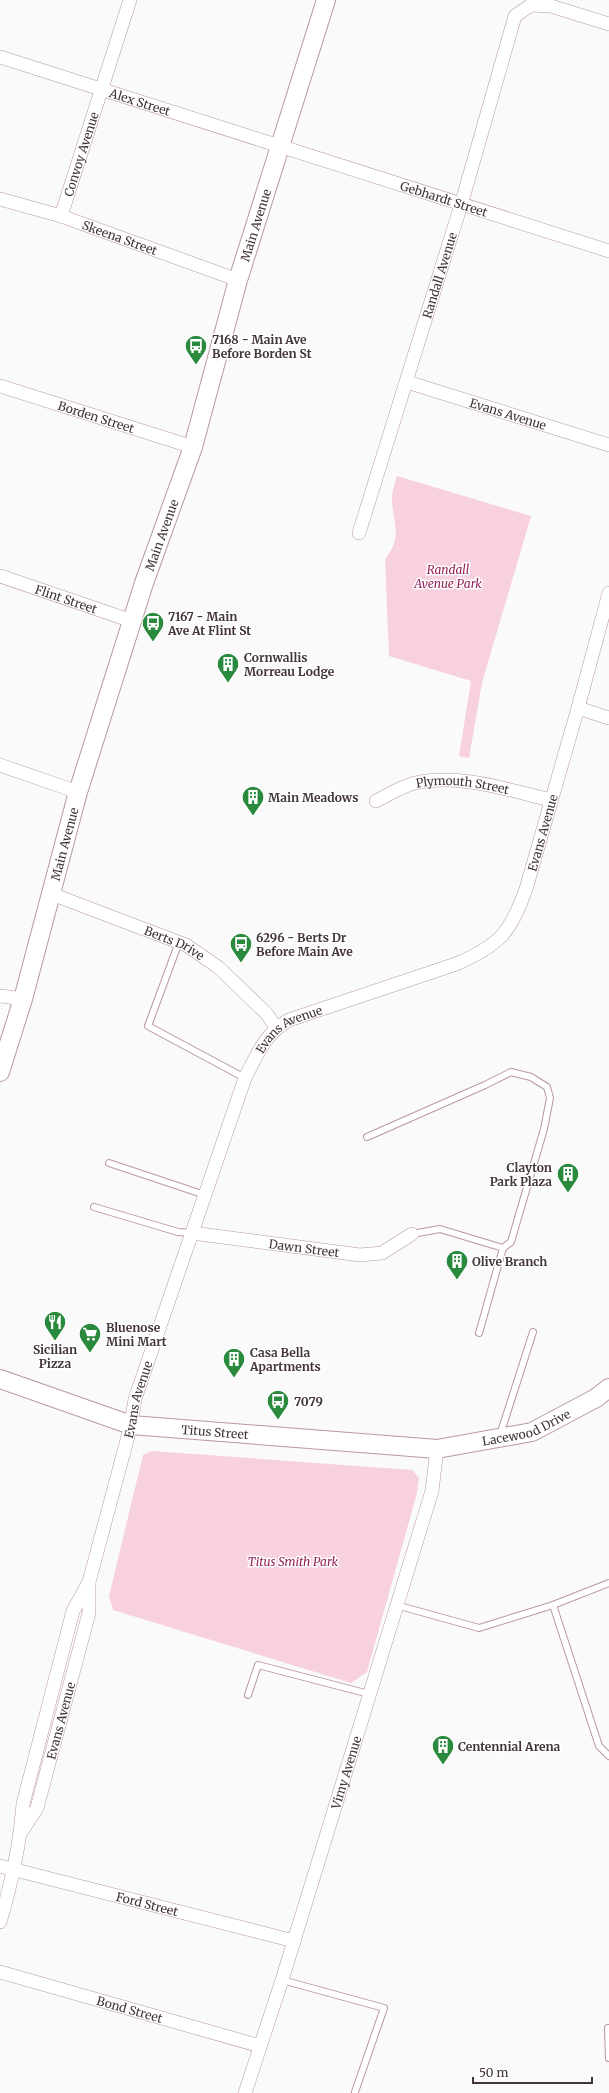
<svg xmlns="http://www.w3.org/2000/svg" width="609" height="2093" viewBox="0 0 609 2093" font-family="Merriweather,serif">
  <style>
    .green { fill: #f8d1de }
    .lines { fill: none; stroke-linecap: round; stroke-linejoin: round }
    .lane-casing { stroke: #b997a2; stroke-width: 8 }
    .street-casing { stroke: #b997a2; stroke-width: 14 }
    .secondary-casing { stroke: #b997a2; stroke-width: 20 }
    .lane { stroke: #fff; stroke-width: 6 }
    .street { stroke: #fff; stroke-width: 13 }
    .secondary { stroke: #fff; stroke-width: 18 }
    .labels { text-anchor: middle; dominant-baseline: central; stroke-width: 3; stroke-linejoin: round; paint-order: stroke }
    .street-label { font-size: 12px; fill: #423439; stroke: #fff }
    .poi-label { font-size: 12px; font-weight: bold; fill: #423439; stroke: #fff; text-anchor: start }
    .park-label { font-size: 12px; font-style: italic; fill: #942057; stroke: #fff }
  </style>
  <rect width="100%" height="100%" fill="#fafafa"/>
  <!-- green -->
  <g class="green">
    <path d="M397 476 531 516 482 683 469 758 459 756 471 681 389 656 385 559C404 535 392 524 392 498 392 490 395 483 397 476Z"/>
    <path d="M152 1451 412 1470 419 1478 417 1493 367 1672 351 1683 113 1610 109 1596 143 1455Z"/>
  </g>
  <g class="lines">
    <!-- lane casing -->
    <g class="lane-casing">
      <g id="lane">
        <path d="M179 942 148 1026 245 1078"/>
        <path d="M367 1137 485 1085 511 1072 531 1077 547 1087 550 1098 544 1129 511 1242 503 1248 440 1229 412 1234"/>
        <path d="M109 1163 205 1195"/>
        <path d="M94 1207 178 1232 192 1233"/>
        <path d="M479 1333 503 1248"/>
        <path d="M500 1435 533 1332"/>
        <path d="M396 1605 479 1628 553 1605 609 1583"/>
        <path d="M553 1605 599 1746 609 1756"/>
        <path d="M248 1695 258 1665 369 1694"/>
        <path d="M282 1980 384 2008 355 2092"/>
        <path d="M608 2028 609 2058"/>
      </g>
    </g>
    <!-- street casing -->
    <g class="street-casing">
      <g id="street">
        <path id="s1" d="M0 57 609 251"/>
        <path id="s2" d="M0 199 61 216 238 280"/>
        <path id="s3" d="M61 216 130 0"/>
        <path id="s4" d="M407 382 609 445"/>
        <path id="s5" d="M0 386 193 447"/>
        <path id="s6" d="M359 533 461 205 515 16 531 5 551 6 609 24"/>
        <path id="s7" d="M0 576 132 621"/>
        <path d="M578 708 609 718"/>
        <path d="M0 765 78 792"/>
        <path id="s8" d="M376 801C388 795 402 786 415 783 460 773 508 790 551 800"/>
        <path id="s9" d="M49 893 186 945 218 967 266 1013 276 1027"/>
        <path d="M0 996 23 999"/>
        <path id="s10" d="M192 1233 360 1255 382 1253 412 1234"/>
        <path id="s11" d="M22 1831 37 1808 89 1613V1584"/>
        <path id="s12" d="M0 1866 294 1941"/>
        <path id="s13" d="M0 1922C12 1882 20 1846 23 1804L73 1611 89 1582 131 1425 135 1399 245 1078C257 1055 265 1033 289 1020L456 964C500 945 510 933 526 889L578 708 609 593"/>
        <path id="s14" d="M0 1972 260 2046"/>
        <path id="s15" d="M245 2093 282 1980 432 1491 437 1449"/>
      </g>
    </g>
    <!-- secondary casing -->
    <g class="secondary-casing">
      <g id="secondary">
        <path id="s16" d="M0 1072 23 999 78 792 144 583 193 447 238 280 326 0"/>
        <path id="s17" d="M0 1379 131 1425 437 1449 532 1432 596 1398 609 1388"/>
      </g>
    </g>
    <!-- lane -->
    <use href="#lane" class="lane"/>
    <!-- street -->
    <use href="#street" class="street"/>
    <!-- secondary -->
    <use href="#secondary" class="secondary"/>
  </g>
  <!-- icons -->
  <defs>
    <g id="bus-pin" transform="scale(1.15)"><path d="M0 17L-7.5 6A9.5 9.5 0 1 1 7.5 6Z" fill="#29893c" stroke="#fff"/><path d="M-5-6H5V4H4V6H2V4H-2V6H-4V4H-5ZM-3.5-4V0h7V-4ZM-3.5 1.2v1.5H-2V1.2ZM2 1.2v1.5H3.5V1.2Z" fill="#fff"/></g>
    <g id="building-pin" transform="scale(1.15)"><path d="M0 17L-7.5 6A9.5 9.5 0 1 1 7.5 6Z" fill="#29893c" stroke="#fff"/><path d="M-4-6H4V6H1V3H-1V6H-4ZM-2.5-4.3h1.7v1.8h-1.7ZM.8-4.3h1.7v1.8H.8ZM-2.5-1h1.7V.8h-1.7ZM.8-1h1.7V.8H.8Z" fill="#fff"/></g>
    <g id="restaurant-pin" transform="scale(1.15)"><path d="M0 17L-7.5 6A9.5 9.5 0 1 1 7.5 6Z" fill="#29893c" stroke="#fff"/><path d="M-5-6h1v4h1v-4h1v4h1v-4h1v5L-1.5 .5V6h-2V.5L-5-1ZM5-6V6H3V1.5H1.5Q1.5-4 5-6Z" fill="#fff"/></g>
    <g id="supermarket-pin" transform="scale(1.15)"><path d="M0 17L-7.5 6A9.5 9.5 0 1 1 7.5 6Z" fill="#29893c" stroke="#fff"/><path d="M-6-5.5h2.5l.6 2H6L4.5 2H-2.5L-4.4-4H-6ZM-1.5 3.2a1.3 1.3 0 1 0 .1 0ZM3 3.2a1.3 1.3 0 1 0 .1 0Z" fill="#fff"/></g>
  </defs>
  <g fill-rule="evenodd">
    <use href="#bus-pin" x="196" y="346"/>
    <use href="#bus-pin" x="153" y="623"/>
    <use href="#building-pin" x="228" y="664"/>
    <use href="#building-pin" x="253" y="797"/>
    <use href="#bus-pin" x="241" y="944"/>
    <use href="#building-pin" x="568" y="1174"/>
    <use href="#building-pin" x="457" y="1261"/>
    <use href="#restaurant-pin" x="55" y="1322"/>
    <use href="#supermarket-pin" x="90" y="1334"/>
    <use href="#building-pin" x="234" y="1359"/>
    <use href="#bus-pin" x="278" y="1401"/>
    <use href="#building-pin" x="443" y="1746"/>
  </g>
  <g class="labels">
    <!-- street labels -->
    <g class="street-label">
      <text stroke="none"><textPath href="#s1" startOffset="147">Alex Street</textPath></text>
      <text stroke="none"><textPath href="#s3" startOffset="65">Convoy Avenue</textPath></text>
      <text stroke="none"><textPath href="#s1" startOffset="466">Gebhardt Street</textPath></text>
      <text stroke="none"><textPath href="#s16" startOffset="885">Main Avenue</textPath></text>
      <text stroke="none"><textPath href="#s2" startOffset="126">Skeena Street</textPath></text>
      <text stroke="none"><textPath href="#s6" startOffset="270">Randall Avenue</textPath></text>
      <text stroke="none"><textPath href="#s4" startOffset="106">Evans Avenue</textPath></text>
      <text stroke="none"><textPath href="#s5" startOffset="101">Borden Street</textPath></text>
      <text stroke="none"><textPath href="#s16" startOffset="561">Main Avenue</textPath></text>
      <text stroke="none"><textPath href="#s7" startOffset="70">Flint Street</textPath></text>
      <text stroke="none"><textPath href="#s8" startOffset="91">Plymouth Street</textPath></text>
      <text stroke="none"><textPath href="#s13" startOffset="1297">Evans Avenue</textPath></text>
      <text stroke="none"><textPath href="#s16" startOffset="237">Main Avenue</textPath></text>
      <text stroke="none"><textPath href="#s9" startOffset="135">Berts Drive</textPath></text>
      <text stroke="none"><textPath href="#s13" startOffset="950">Evans Avenue</textPath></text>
      <text stroke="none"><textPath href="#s10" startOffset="113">Dawn Street</textPath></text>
      <text stroke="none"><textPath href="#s13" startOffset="542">Evans Avenue</textPath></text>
      <text stroke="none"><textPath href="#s17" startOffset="538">Lacewood Drive</textPath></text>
      <text stroke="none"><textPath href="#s17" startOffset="223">Titus Street</textPath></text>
      <text stroke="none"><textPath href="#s11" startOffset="118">Evans Avenue</textPath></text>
      <text stroke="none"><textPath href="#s15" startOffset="336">Vimy Avenue</textPath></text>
      <text stroke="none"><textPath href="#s12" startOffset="152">Ford Street</textPath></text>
      <text stroke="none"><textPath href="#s14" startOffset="135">Bond Street</textPath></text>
    </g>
    <!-- poi labels -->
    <g class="poi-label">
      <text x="212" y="339">7168 - Main Ave<tspan x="212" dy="14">Before Borden St</tspan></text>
      <text x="168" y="616">7167 - Main<tspan x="168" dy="14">Ave At Flint St</tspan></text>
      <text x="244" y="657">Cornwallis<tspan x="244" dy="14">Morreau Lodge</tspan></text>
      <text x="268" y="797">Main Meadows</text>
      <text x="256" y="937">6296 - Berts Dr<tspan x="256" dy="14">Before Main Ave</tspan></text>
      <text x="552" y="1167" text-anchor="end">Clayton<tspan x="552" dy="14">Park Plaza</tspan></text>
      <text x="472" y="1261">Olive Branch</text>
      <text x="106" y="1327">Bluenose<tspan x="106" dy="14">Mini Mart</tspan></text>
      <text x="55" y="1349" text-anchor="middle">Sicilian<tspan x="55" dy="14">Pizza</tspan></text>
      <text x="250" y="1352">Casa Bella<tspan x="250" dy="14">Apartments</tspan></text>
      <text x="294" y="1401">7079</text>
      <text x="458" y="1746">Centennial Arena</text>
    </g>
    <!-- park labels -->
    <g class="park-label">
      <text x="448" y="569">Randall<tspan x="448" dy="14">Avenue Park</tspan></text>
      <text x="293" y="1561">Titus Smith Park</text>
    </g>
  </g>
  <!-- scale -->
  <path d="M473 2077v6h119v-6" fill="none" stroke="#423439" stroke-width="2"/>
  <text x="479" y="2077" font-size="12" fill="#423439" stroke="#ffffff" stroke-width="3" paint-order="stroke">50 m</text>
</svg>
